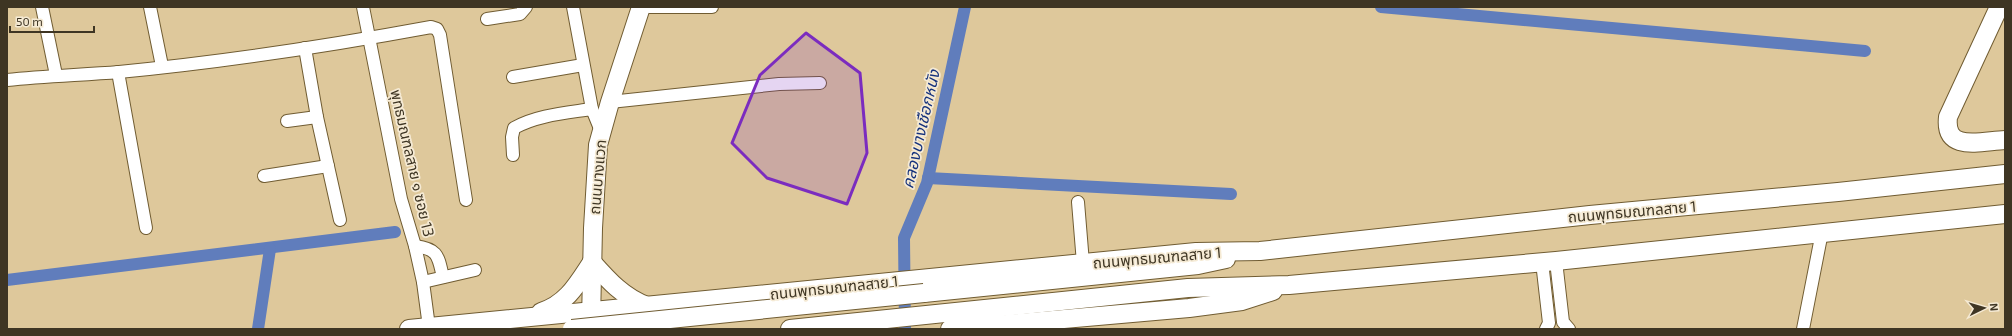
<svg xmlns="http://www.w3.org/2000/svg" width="2012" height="336" viewBox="0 0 2012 336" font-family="'Exo 2','Noto Sans Thai',sans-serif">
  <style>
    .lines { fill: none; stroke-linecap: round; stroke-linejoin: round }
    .canal { stroke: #607dbc; stroke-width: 12 }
    .street-casing { stroke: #705c32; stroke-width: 14 }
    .secondary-casing { stroke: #705c32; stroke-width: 20 }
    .street { stroke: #fff; stroke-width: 12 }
    .secondary { stroke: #fff; stroke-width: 18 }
    .secondary-bridge-casing { stroke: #705c32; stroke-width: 20; stroke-linecap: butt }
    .secondary-bridge { stroke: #fff; stroke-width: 18 }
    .marked { fill: #7b2cbf; fill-opacity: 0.2; stroke: #7b2cbf; stroke-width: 3; stroke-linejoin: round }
    .labels { text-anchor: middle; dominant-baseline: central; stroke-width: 3.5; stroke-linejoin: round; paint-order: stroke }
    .street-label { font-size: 15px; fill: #3e3523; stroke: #f5ead4 }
    .water-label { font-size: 16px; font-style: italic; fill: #15327c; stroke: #f5ead4 }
  </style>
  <rect width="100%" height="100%" fill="#dec89b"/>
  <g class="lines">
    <!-- canal -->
    <g class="canal">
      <path d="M1381 7 1865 51"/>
      <path d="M928 178 1231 194"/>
      <path d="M7 280 395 232"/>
      <path d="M258 329 270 249"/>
      <path d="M905 329 904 238 927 183 965 7"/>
    </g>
    <!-- street casing -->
    <g class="street-casing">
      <g id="street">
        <path d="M42 7 56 75"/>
        <path d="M150 7 162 66"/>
        <path d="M363 7 401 199 415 246 423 282 429 327"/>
        <path d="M573 7 592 109 601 131"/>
        <path d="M649 7H712"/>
        <path d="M487 19 520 14 526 7"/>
        <path d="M305 48 317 117 340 220"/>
        <path d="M118 72 146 228"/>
        <path d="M513 77 583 65"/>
        <path d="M7 80C44 76 82 75 119 72 223 62 328 46 431 27L437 29 440 35 466 200"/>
        <path d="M610 102 779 84 820 83"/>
        <path d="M287 121 317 117"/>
        <path d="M513 155 512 137 514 128C537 115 566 113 592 109"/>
        <path d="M264 176 328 166"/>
        <path d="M1078 202 1083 263"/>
        <path d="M415 246C439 249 438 257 443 277"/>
        <path d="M1556 261 1563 322 1569 329"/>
        <path d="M1542 262 1549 323 1546 329"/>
        <path d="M423 282 475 270"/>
        <path d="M1803 329 1822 232"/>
      </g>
    </g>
    <!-- secondary casing -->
    <g class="secondary-casing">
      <g id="secondary">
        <path d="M1999 7 1948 117C1944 153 1981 141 2005 140"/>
        <path d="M592 262C608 280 623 297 647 306"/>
        <path d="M924 293 1198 265 1226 259"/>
        <path d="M541 312C567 304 578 283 592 262"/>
        <path d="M591 321 593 228 598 145 610 102 641 7"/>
        <path d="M409 329 1196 252 1260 251 1590 215 1838 192 2005 174"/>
        <path d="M790 329 1188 288 1289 285 1556 261 2005 214"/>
        <path d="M950 329 1189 308 1242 301 1273 291"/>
      </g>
    </g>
    <!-- street -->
    <use href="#street" class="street"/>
    <!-- secondary -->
    <use href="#secondary" class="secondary"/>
    <!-- secondary-bridge casing -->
    <g class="secondary-bridge-casing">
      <path id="secondary-bridge" d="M572 329 924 293"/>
    </g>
    <!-- secondary-bridge -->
    <use href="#secondary-bridge" class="secondary-bridge"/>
  </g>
  <!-- marked area -->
  <path class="marked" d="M806 33 860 73 867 153 847 204 767 178 732 143 760 75Z"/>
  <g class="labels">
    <!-- street labels -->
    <g class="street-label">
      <text transform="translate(413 163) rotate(77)">พุทธมณฑลสาย ๑ ซอย 13</text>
      <text transform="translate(597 177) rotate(-85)">ถนนบางแวก</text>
      <text transform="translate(1632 211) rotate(-5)">ถนนพุทธมณฑลสาย 1</text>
      <text transform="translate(1157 257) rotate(-5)">ถนนพุทธมณฑลสาย 1</text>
      <text transform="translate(834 287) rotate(-6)">ถนนพุทธมณฑลสาย 1</text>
    </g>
    <!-- water labels -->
    <g class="water-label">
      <text transform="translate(920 129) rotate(-77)">คลองบางเชือกหนัง</text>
    </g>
  </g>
  <!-- border -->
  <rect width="2012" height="336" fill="none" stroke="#3e3523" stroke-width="16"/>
  <!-- north arrow -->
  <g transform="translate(1984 308) rotate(85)" stroke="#f5ead4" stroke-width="3" paint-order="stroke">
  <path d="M0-3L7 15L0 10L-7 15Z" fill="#3e3523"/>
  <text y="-6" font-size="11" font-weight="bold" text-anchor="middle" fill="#3e3523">N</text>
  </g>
  <!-- scale -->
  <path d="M10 26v6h84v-6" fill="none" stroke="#3e3523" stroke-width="2"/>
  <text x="16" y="26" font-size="12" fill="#3e3523" stroke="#f5ead4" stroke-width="3" paint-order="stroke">50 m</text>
</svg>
